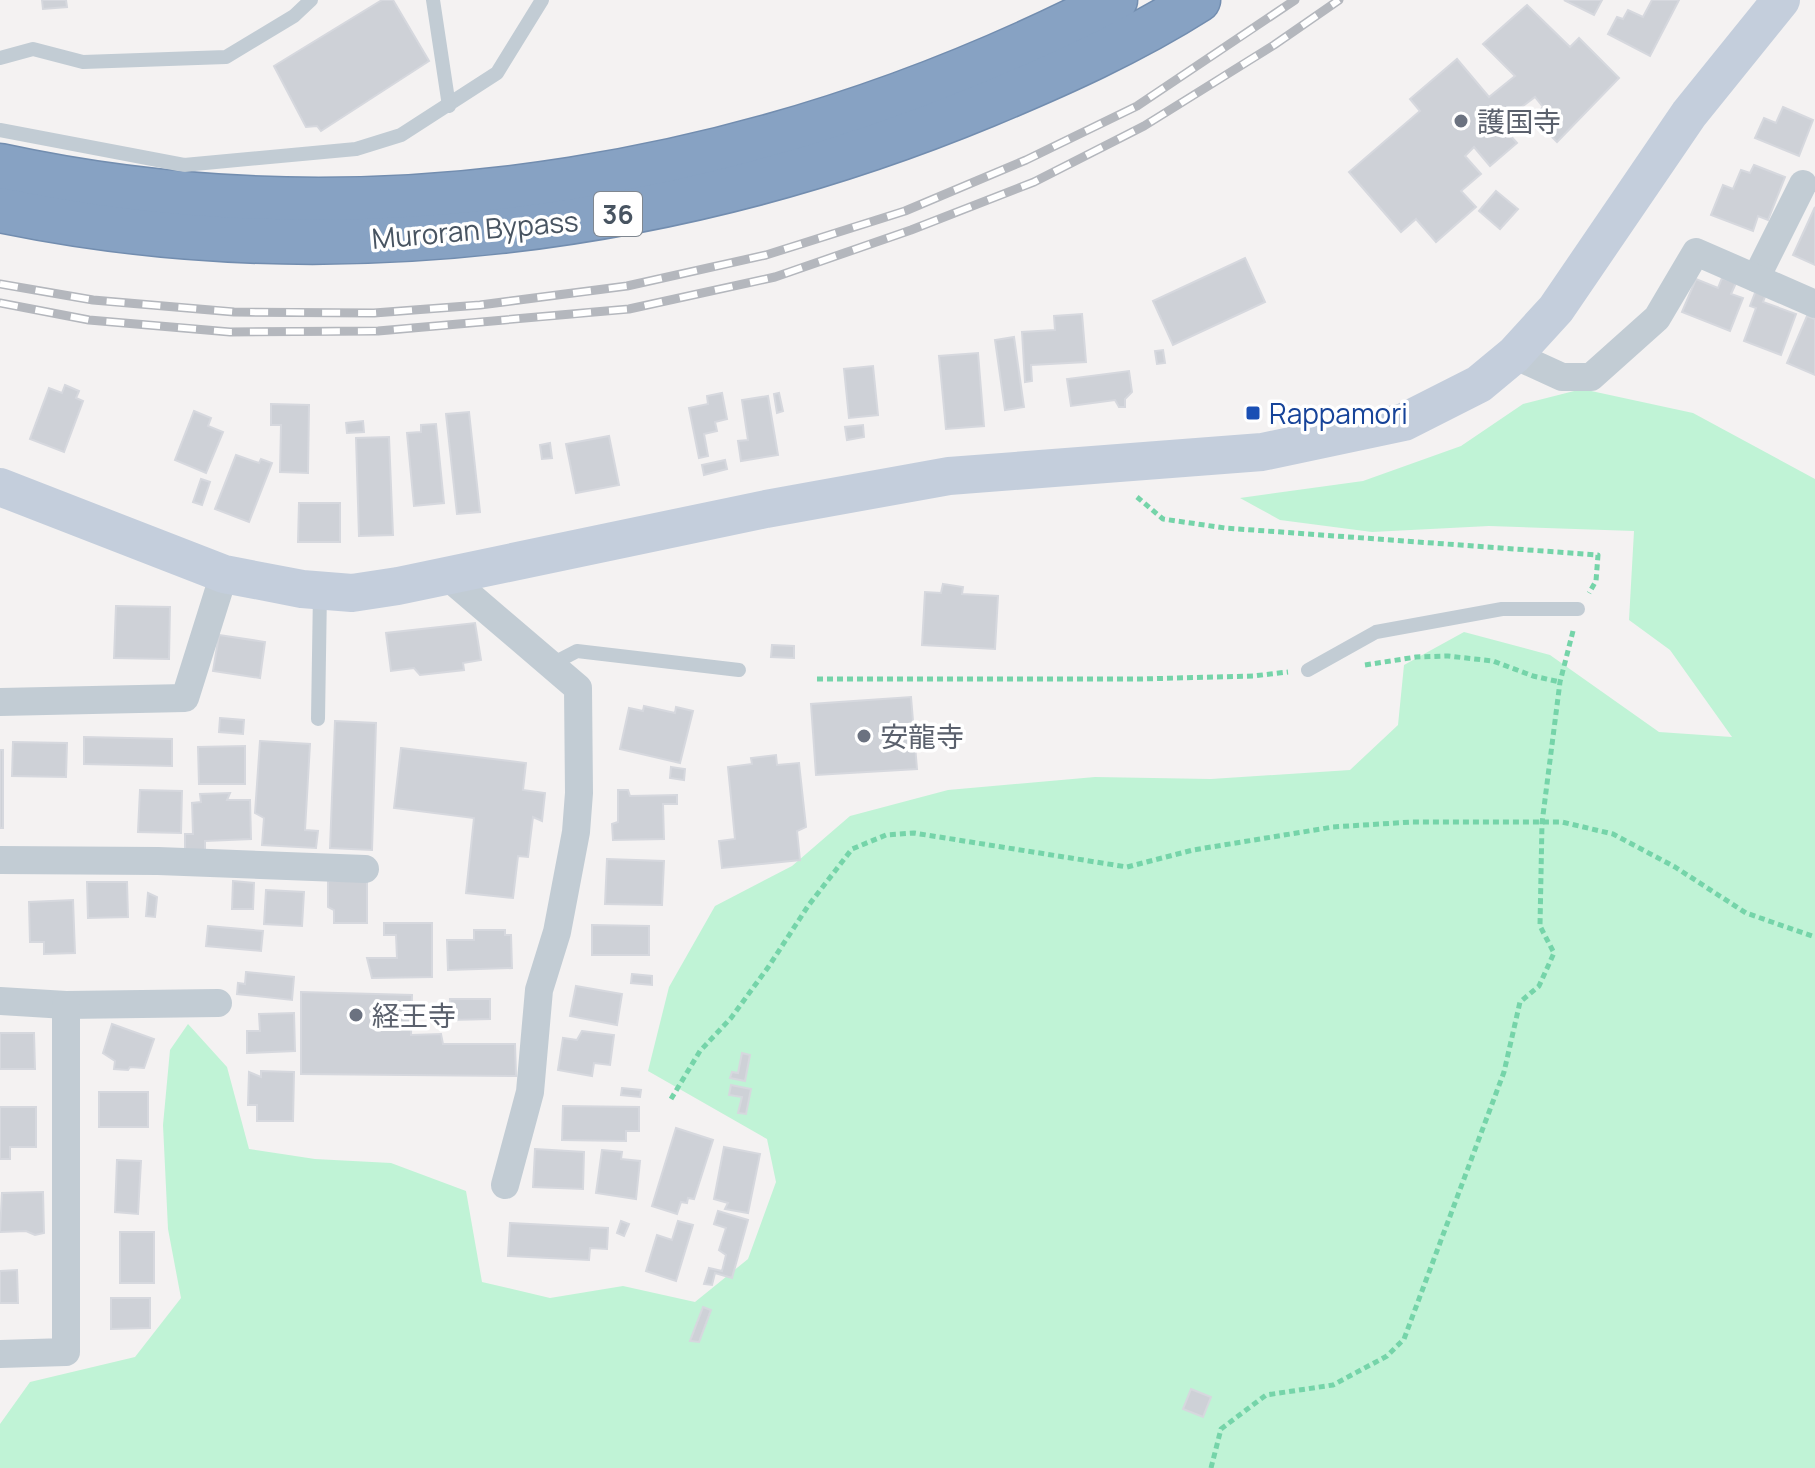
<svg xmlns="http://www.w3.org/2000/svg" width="1815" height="1468" viewBox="0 0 1815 1468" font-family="Manrope,'Noto Sans JP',sans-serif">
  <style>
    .green { fill: #c0f3d6 }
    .building { fill: #ced1d7; stroke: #d6d8de; stroke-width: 2 }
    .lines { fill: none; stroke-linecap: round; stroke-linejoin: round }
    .highway-casing { stroke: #728daf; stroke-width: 47 }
    .path { stroke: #75d4a9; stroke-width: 5; stroke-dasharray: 6 4; stroke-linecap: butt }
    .lane { stroke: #c2ccd4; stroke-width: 14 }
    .street { stroke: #c2ccd4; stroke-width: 28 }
    .secondary { stroke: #c4cedc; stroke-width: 38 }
    .highway { stroke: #87a2c3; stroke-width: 44 }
    .rail-casing { stroke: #b4b7bd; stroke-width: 9 }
    .rail { stroke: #fff; stroke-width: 6; stroke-dasharray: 18; stroke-linecap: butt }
    .worship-dot { fill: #6b7280; stroke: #fff; stroke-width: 3 }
    .transit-dot { fill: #1a4fb4; stroke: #fff; stroke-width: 3 }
    .labels { text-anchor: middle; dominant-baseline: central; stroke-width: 7; stroke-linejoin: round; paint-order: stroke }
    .shield { fill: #fff; stroke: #7f8790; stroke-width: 2 }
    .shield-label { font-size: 26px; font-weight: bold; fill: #485461 }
    .worship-label { font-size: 28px; fill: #5b616d; stroke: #fff; text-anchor: start }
    .street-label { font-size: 28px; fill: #485461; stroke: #fff }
    .transit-label { font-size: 28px; fill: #164399; stroke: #fff; text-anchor: start }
  </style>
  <rect width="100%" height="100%" fill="#f4f2f2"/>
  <!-- green -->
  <path class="green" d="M1582 389 1693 413 1815 479V1468H0V1424L30 1382 135 1357 181 1298 168 1229 163 1125 170 1050 188 1024 227 1067 249 1149 315 1159 391 1163 466 1191 482 1282 550 1298 623 1286 695 1302 748 1259 776 1182 767 1139 648 1071 669 987 715 906 792 866 850 816 948 790 1095 777 1211 779 1350 770 1398 725 1404 665 1464 632 1550 655 1659 732 1732 737 1670 650 1629 620 1634 531 1489 526 1372 532 1280 520 1240 498 1363 481 1461 446 1523 404Z"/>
  <!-- building -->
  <g class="building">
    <path d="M42 0H66L67 7 43 9Z"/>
    <path d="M382 0H393L429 61 321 131 317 126 306 127 274 66Z"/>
    <path d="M1564 0H1602L1594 15Z"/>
    <path d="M1652 0H1679L1650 56 1608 34 1617 17 1623 19 1628 10 1643 17Z"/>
    <path d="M1527 5 1570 47 1579 38 1619 78 1557 142 1533 118 1543 107 1535 97 1510 116 1518 125 1508 133 1517 143 1490 166 1474 147 1465 156 1481 174 1461 191 1476 207 1436 242 1416 219 1401 232 1349 172 1420 111 1410 99 1457 59 1489 97 1515 76 1483 44Z"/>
    <path d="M1783 107 1813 120 1799 156 1755 138 1764 118 1776 123Z"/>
    <path d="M1754 165 1785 177 1768 220 1758 216 1753 231 1711 215 1723 185 1733 189 1741 170 1750 173Z"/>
    <path d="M1496 191 1518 209 1500 229 1479 211Z"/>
    <path d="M1815 207V265L1793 255Z"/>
    <path d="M1245 258 1265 302 1173 345 1153 301Z"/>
    <path d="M1722 278 1736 283 1731 294 1743 298 1730 331 1682 312 1696 279 1718 288Z"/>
    <path d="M1758 285 1768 289 1763 302 1796 314 1781 355 1744 341 1756 308 1750 306Z"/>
    <path d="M1082 314 1086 362 1031 365 1032 381 1025 382 1022 332 1055 330 1054 316Z"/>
    <path d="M1807 316 1815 319V375L1787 363Z"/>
    <path d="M1014 337 1024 407 1005 410 995 340Z"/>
    <path d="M1163 350 1165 363 1157 364 1155 351Z"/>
    <path d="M978 353 984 426 946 429 939 356Z"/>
    <path d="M873 366 878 415 849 418 844 369Z"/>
    <path d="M1129 371 1132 392 1125 399V407H1119L1115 400 1071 406 1067 379Z"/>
    <path d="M65 385 79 391 76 398 83 401 64 452 30 439 49 388 62 393Z"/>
    <path d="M722 393 727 419 715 422 717 431 704 434 708 456 699 458 689 408 708 404 707 396Z"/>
    <path d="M779 393 783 411 777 413 774 394Z"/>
    <path d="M768 396 778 455 741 461 738 441 748 440 742 400Z"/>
    <path d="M271 404 309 405 308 473 280 472 281 425H271Z"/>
    <path d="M194 411 211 418 208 426 223 432 206 473 175 460Z"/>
    <path d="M469 412 480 512 457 514 446 414Z"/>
    <path d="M363 421 364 432 347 433 346 423Z"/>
    <path d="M436 424 444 503 414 506 407 433 421 432V425Z"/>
    <path d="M863 425 864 437 847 440 845 427Z"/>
    <path d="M609 436 619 485 576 493 566 444Z"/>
    <path d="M389 437 393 535 359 536 356 438Z"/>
    <path d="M550 443 552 458 542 459 540 445Z"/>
    <path d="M236 455 259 463 261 459 272 463 249 522 215 509Z"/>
    <path d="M725 460 727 469 704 475 702 465Z"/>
    <path d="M201 479 210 482 202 505 193 502Z"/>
    <path d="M299 503H340V542H298Z"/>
    <path d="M943 584 963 587 962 594 998 596 995 649 922 645 925 592 941 593Z"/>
    <path d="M116 606 170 607 169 659 114 658Z"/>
    <path d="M475 623 481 660 463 663 464 670 420 675 414 668 391 671 386 633Z"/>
    <path d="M219 635 265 642 260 678 213 671Z"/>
    <path d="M772 645 794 646V658L771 657Z"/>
    <path d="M911 697 917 769 816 775 811 704Z"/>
    <path d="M644 706 675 713 676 707 693 711 680 763 620 749 629 708 643 711Z"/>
    <path d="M220 718 244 720 243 734 219 732Z"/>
    <path d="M335 721 376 723 372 850 330 848Z"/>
    <path d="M84 737 172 739V766L84 764Z"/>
    <path d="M260 741 310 744 305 830 318 831 316 848 262 845 264 818 255 813Z"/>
    <path d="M13 742 67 743 66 777 12 776Z"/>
    <path d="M245 746V784H199L198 747Z"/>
    <path d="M401 748 526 763 523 790 545 793 542 821 533 817 528 857 518 856 513 898 466 893 474 818 394 808Z"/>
    <rect x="0" y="750" width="3" height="78"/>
    <path d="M776 755 777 765 799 763 806 827 797 831 800 860 722 868 719 841 735 839 728 767 752 764 751 758Z"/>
    <path d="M671 767 685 769 684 780 670 778Z"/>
    <path d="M140 790 182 791 181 833 138 832Z"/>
    <path d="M618 790H628L630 796 677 795V804H663L664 839 613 840 612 824 618 822Z"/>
    <path d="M230 793 227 800H250L251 839 205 841V852H185V834H193L192 803 201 802 200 794Z"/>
    <path d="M607 859 664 861 662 905 605 904Z"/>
    <path d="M233 881 254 883 253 909H232Z"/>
    <path d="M328 881H367V923H334V910L328 907Z"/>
    <path d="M87 882H127L128 917 88 918Z"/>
    <path d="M266 890 304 892 302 926 264 924Z"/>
    <path d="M148 893 157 897 155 917 146 916Z"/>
    <path d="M73 900 75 953 44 954V942H30L29 902Z"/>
    <path d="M384 923H432V977L372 978 367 958H397L396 935H384Z"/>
    <path d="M592 925 649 926V955H592Z"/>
    <path d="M208 926 263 931 261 951 206 946Z"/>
    <path d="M474 930H505V935H511L512 968 448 970 447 940H474Z"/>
    <path d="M246 972 294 977 292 1000 237 994 238 983 245 984Z"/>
    <path d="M632 974 652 976V985L631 983Z"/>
    <path d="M576 986 622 994 617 1025 570 1016Z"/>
    <path d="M301 992 412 995 411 1035 441 1034 443 1044H515L516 1076 301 1074Z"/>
    <path d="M450 999H490V1019L451 1020Z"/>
    <path d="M294 1013 295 1051 247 1053V1031H260L259 1014Z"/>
    <path d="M112 1024 154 1039 144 1068 130 1067 128 1070 114 1069 115 1061 103 1053Z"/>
    <path d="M582 1031 614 1035 610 1065 594 1063 592 1076 558 1070 563 1038 577 1040Z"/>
    <path d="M0 1033H34L35 1069H0Z"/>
    <path d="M742 1053 750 1055 745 1081 730 1078 732 1072 738 1073Z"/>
    <path d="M261 1071 294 1072 293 1121H257V1105H248L249 1072 261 1077Z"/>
    <path d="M731 1085 751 1089 746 1114 738 1113 742 1097 729 1095Z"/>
    <path d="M622 1088 641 1090 640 1097 621 1095Z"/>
    <rect x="99" y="1092" width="49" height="35"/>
    <path d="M563 1106 639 1107V1131H626V1141L562 1140Z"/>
    <path d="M0 1107H36V1147H10V1159H0Z"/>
    <path d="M676 1128 713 1140 694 1199 688 1198 687 1203 681 1202 677 1214 652 1206Z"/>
    <path d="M724 1147 760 1154 748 1213 725 1209 728 1203 714 1199Z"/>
    <path d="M535 1149 584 1152 583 1189 533 1187Z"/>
    <path d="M602 1150 622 1152 621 1159 640 1161 636 1199 596 1193Z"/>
    <path d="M117 1160 141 1161 138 1214 115 1212Z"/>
    <path d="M43 1192 44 1233 35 1235 26 1231 0 1232 2 1193Z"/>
    <path d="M718 1211 748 1220 732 1278 715 1273 712 1285 704 1284 709 1268 722 1271 726 1255 719 1250 726 1228 714 1224Z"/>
    <path d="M621 1221 629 1224 624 1236 617 1233Z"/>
    <path d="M678 1221 693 1225 676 1281 646 1271 657 1235 672 1240Z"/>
    <path d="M510 1223 608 1228 607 1249 590 1248 589 1260 508 1256Z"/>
    <rect x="120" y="1232" width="34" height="51"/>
    <path d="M17 1270 18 1303H0V1271Z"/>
    <path d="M111 1298H150V1328L111 1329Z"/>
    <path d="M703 1307 711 1310 699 1342 690 1341Z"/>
    <path d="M1191 1389 1211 1397 1203 1417 1183 1409Z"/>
  </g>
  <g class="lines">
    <!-- highway casing -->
    <g class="highway-casing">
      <g id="highway">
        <path d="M0 166C379 248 774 176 1115 0"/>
        <path d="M0 210C328 278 677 233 986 105 1058 75 1132 42 1198 0"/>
      </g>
    </g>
    <!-- path -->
    <g class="path">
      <path d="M1137 497 1163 519 1225 528 1598 555 1596 581 1589 593"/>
      <path d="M1365 665 1416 657 1448 656 1493 661 1533 676 1560 682"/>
      <path d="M817 679H1140L1253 676 1288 672"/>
      <path d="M671 1099 700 1051 731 1018 769 966 808 906 852 849 886 835 914 833 1127 867 1193 850 1333 827 1411 822H1562L1613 834 1675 867 1746 913 1815 937"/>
      <path d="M1211 1468 1221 1429 1266 1395 1333 1385 1387 1356 1404 1339 1504 1072 1520 1002 1539 986 1554 953 1540 926 1542 823 1560 682 1573 631"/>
    </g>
    <!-- lane -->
    <g class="lane">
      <path d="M433 0 449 106"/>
      <path d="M0 58 33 49 83 62 226 57 294 16 311 0"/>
      <path d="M0 130 184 165 356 149 401 135 497 73 542 0"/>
      <path d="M550 665 577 651 739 670"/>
      <path d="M1308 670 1376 632 1502 609H1578"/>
      <path d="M318 719 320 591"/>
    </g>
    <!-- street -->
    <g class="street">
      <path d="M1756 278 1803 184"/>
      <path d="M1514 355 1562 377H1591L1657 318 1696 252 1815 304"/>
      <path d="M447 576 578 688 579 793 576 832 557 932 539 990 530 1092 505 1185"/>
      <path d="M0 702 185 698 224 574"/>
      <path d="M0 860 158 861 365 869"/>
      <path d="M0 1001 66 1005 218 1003"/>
      <path d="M0 1354 66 1352V1005"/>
    </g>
    <!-- secondary -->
    <path class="secondary" d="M0 487 224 574 302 589 352 593 398 586 766 509 949 476 1262 452 1404 422 1479 384 1514 355 1556 309 1689 114 1781 0"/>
    <!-- highway -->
    <use href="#highway" class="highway"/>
    <!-- rail casing -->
    <g class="rail-casing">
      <g id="rail">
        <path d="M0 284 93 300 234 312 374 313 480 305 627 286 766 255 905 211 1026 160 1137 106 1295 0"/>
        <path d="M0 303 89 320 230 332 378 331 629 309 775 277 911 230 1034 182 1144 126 1274 45 1339 0"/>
      </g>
    </g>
    <!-- rail -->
    <use href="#rail" class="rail"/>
  </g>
  <!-- markers -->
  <g class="worship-dot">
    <circle cx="1461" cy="121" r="8"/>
    <circle cx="864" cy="736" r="8"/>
    <circle cx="356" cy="1015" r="8"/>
  </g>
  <rect class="transit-dot" x="1245" y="405" width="16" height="16" rx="4"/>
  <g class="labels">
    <!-- shield labels -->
    <rect class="shield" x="594" y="192" width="48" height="44" rx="6"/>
    <g class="shield-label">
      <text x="618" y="214">36</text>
    </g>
    <!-- worship labels -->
    <g class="worship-label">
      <text x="1477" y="121">護国寺</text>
      <text x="880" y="736">安龍寺</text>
      <text x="372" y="1015">経王寺</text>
    </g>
    <!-- street labels -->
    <g class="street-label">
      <text transform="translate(475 229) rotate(-5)">Muroran Bypass</text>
    </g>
    <!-- transit labels -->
    <g class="transit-label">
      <text x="1269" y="413">Rappamori</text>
    </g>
  </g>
</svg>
